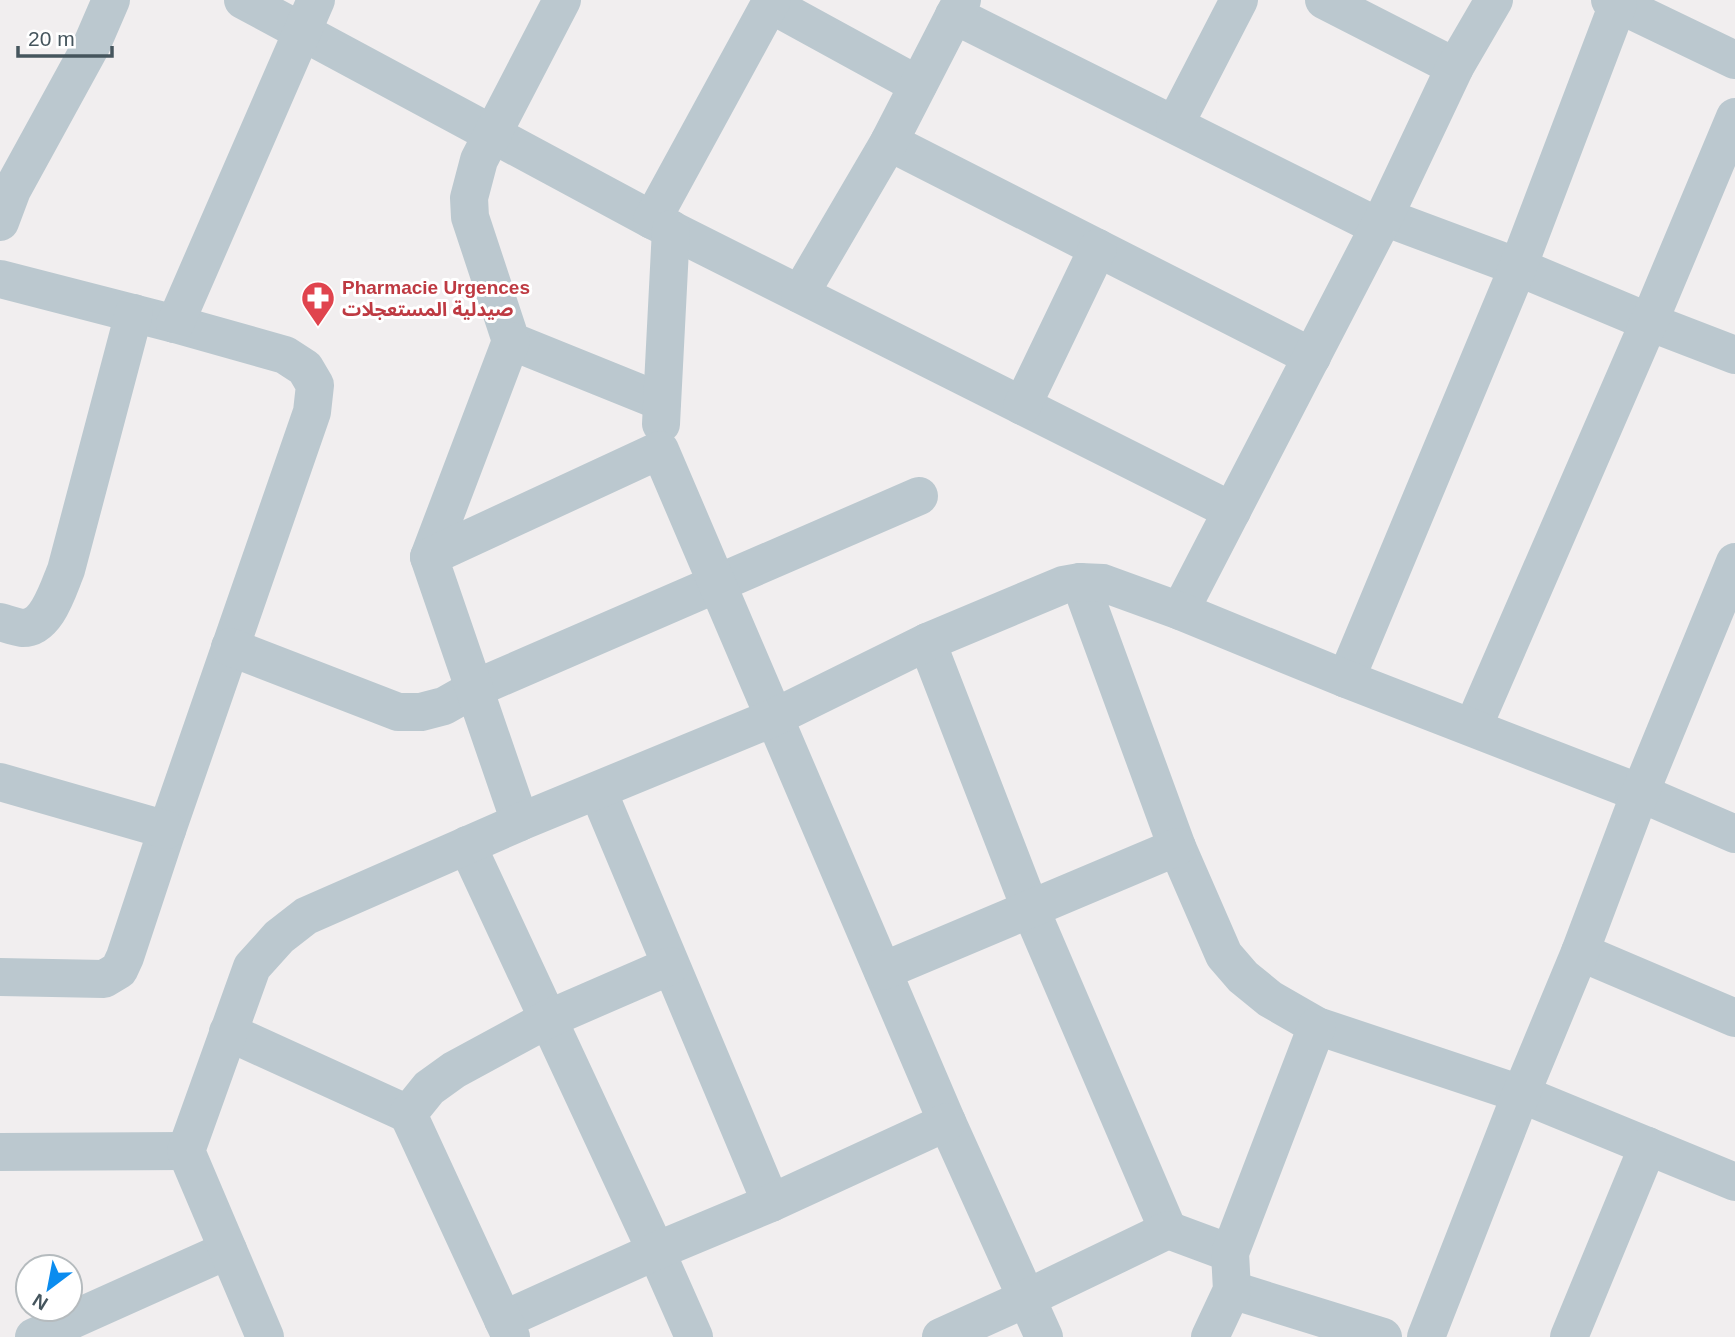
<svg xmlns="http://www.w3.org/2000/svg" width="1735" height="1337" viewBox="0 0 1735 1337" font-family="Arial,'Noto Sans Arabic',sans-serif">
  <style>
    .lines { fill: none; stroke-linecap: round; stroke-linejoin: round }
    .minor { stroke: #bbc8cf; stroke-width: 38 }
    .labels { text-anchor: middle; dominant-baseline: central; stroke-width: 6; stroke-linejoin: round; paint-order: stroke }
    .health-label { font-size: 19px; font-weight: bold; fill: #be3a42; stroke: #fff; text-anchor: start }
  </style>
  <rect width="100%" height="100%" fill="#f1eeef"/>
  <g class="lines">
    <!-- minor -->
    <g class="minor">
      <path d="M243 0 652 220 1232 511"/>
      <path d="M562 0 479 160 469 198 470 217 511 341 662 402"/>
      <path d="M1324 0 1455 67"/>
      <path d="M1610 0 1735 60"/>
      <path d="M770 4 918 85"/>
      <path d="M954 15 1379 227"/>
      <path d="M1175 124 1239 0"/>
      <path d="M889 142 1312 357"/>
      <path d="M1384 217 1518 267 1649 322 1735 355"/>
      <path d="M652 220 772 0"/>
      <path d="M0 222 12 190 92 44 111 0"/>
      <path d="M0 279 175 324 285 355 305 368 315 385 312 412 167 830 125 957 119 970 104 979 0 977"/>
      <path d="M800 294 889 142 962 0"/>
      <path d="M175 324 316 0"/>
      <path d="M1022 406 1098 248"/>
      <path d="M661 424 671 229"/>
      <path d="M429 557 511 341"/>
      <path d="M1080 582 1177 847 1224 955 1243 977 1270 999 1317 1026 1521 1094 1735 1182"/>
      <path d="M1180 611 1384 217 1455 67 1494 0"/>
      <path d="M0 622C7 624 15 627 22 628 47 629 58 589 66 570L134 313"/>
      <path d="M927 642 1030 908 1168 1230"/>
      <path d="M230 647 398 712H421L444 706 474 689 919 496"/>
      <path d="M1346 679 1518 267 1618 4"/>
      <path d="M1473 727 1649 322 1735 117"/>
      <path d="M0 782 167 830"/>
      <path d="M598 791 771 1203"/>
      <path d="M520 822 429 557 660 450 947 1122 1044 1337"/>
      <path d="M467 845 656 1251 694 1337"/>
      <path d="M1580 952 1735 1018"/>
      <path d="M883 971 1177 847"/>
      <path d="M228 1032 408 1114"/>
      <path d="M0 1152 186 1151"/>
      <path d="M1232 1290 1383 1337"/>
      <path d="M503 1320 656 1251 771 1203 947 1122"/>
      <path d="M34 1337 228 1250"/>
      <path d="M265 1337 186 1151 252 967 279 937 306 916 520 822 775 717 927 642 1063 585 1080 582 1103 583 1180 611 1346 679 1640 793 1735 834"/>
      <path d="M511 1337 408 1114 429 1088 454 1070 548 1019 670 966"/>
      <path d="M941 1337 1027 1298 1168 1230 1230 1253"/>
      <path d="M1210 1337 1232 1290 1230 1253 1317 1026"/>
      <path d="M1426 1337 1521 1094 1580 952 1640 793 1735 562"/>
      <path d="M1569 1337 1648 1146"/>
    </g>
  </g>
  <!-- icons -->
  <defs>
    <g id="pharmacy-pin" transform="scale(1.75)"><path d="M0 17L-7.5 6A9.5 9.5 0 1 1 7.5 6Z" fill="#e0444e" stroke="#fff"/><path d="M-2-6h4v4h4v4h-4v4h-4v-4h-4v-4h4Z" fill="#fff"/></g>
  </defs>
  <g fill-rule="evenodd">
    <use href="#pharmacy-pin" x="318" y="298"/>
  </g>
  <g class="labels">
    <!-- health labels -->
    <g class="health-label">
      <text x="342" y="287">Pharmacie Urgences<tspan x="342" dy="22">صيدلية المستعجلات</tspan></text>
    </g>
  </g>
  <!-- north arrow -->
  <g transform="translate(49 1288) rotate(212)"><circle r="33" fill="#ffffff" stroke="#b5bbbe" stroke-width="2"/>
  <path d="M0-5L12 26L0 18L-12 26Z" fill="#0b8cef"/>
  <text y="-10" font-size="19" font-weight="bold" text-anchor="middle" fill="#45555d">N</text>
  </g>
  <!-- scale -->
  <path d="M18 46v10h94v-10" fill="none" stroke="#45555d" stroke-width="3.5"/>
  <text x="28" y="46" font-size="21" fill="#45555d" stroke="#ffffff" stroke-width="5" paint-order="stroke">20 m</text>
</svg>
